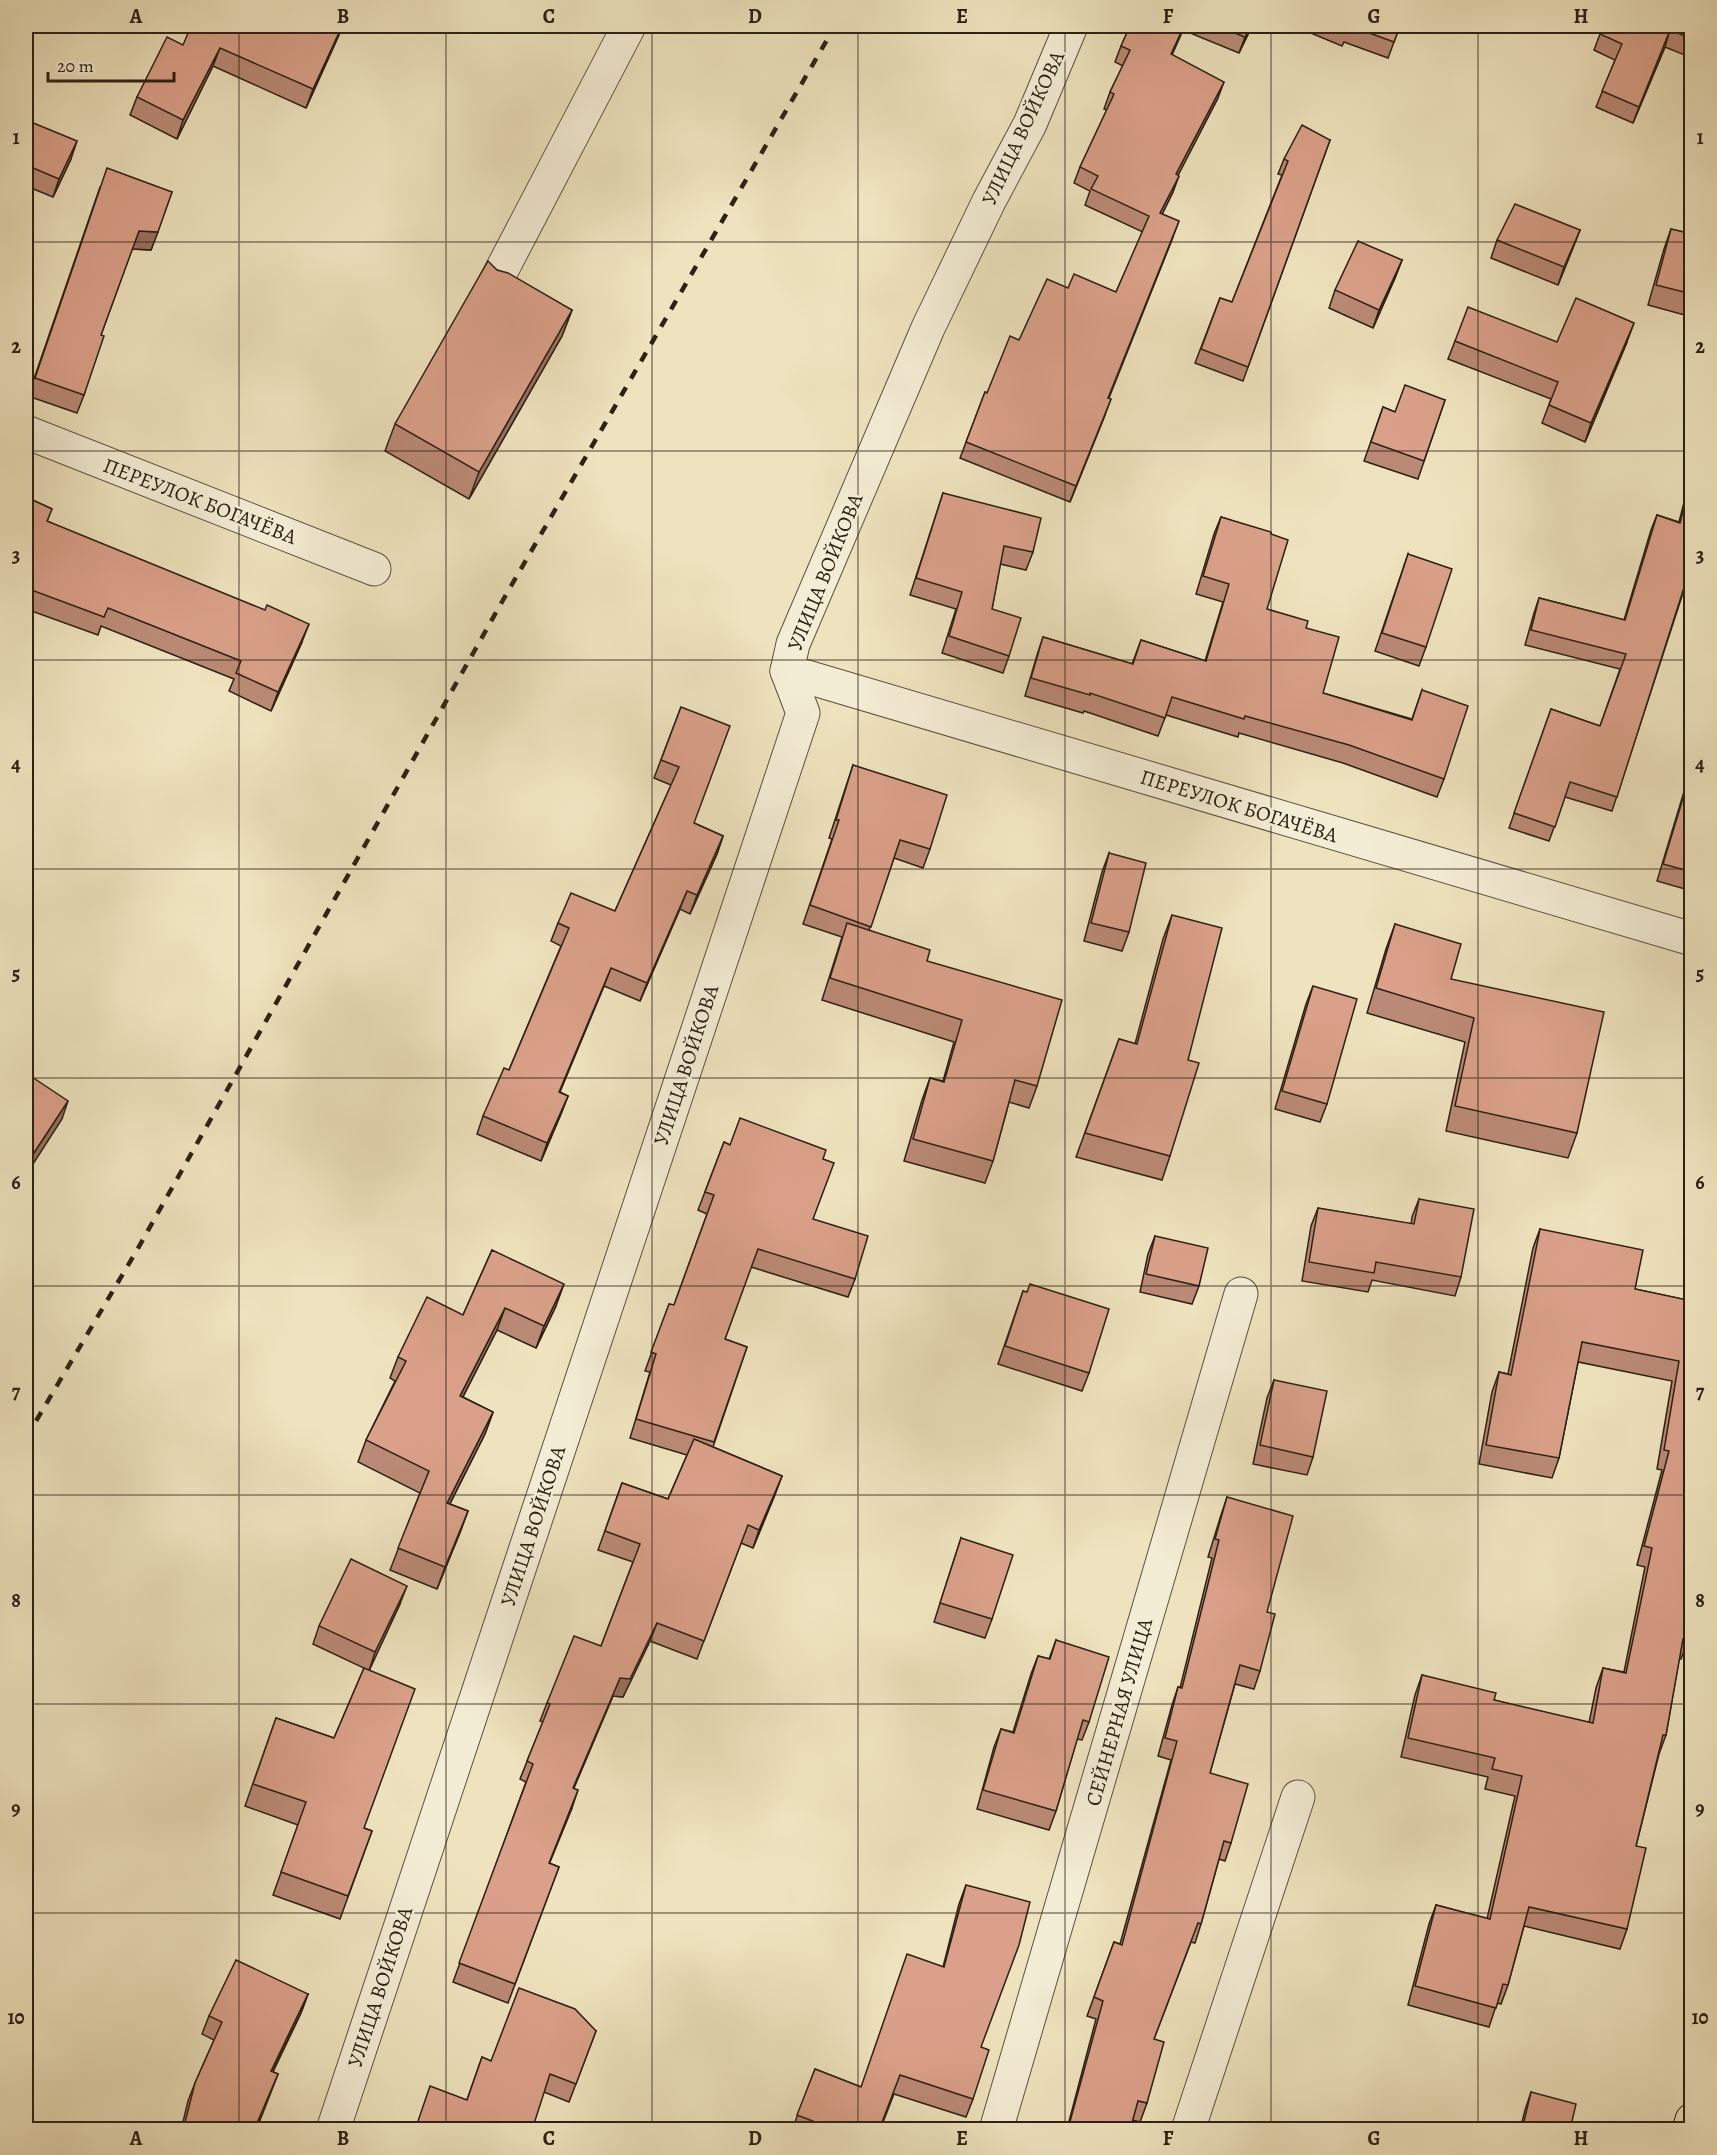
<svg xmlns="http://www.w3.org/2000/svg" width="1717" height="2155" viewBox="0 0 1717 2155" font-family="Alegreya,serif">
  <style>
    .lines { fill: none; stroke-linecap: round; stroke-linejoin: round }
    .street-casing { stroke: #5c523f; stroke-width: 35 }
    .primary-casing { stroke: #2b2115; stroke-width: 35 }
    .street { stroke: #f4edd5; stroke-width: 33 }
    .primary { stroke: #eee3be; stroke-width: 33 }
    .rail { stroke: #2b2115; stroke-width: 4.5; stroke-dasharray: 10 10; stroke-linecap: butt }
    .wall { fill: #bb8a76; stroke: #2b2115; stroke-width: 1.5 }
    .shaded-wall { fill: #997060; stroke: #2b2115; stroke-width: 1.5 }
    .building { fill: #daa089; stroke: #2b2115; stroke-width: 1.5 }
    .grid { fill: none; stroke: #2b2115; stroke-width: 1.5; stroke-opacity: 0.55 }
    .labels { text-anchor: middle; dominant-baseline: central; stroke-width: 5; stroke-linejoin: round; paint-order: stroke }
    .street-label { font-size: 21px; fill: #2b2115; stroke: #f4edd5 }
    .neatline { fill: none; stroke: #2b2115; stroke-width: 2 }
    .grid-label { font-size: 20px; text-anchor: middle; font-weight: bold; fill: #2b2115 }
  </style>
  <rect width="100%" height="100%" fill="#eee3be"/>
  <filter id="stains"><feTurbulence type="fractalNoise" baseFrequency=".00333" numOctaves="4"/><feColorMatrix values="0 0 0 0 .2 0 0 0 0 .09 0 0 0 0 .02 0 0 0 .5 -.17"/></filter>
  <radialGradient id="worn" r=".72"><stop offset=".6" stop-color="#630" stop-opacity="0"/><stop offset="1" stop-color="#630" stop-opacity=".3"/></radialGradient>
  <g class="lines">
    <!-- street casing -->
    <g class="street-casing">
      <g id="street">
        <path d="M496 281 629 26"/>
        <path d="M26 432 374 569"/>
        <path d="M787 671 1692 939"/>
        <path d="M333 2130 803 713 787 671 793 644 928 328 989 201 1030 124 1071 26"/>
        <path d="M996 2130 1241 1294"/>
        <path d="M1188 2130 1298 1797"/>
      </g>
    </g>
    <!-- primary casing -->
    <g class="primary-casing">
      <path id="primary" d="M1689 2130 1692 2120"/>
    </g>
    <!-- street -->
    <use href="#street" class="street"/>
    <!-- primary -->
    <use href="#primary" class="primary"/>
    <!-- rail -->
    <path class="rail" d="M26 1438 137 1250 507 593 835 26"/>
  </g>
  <!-- wall -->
  <g class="wall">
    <path d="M343 26 306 108 213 66 177 139 130 115 137 97 183 45Z"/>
    <path d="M1130 26H1252L1239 53 1183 30 1172 55 1218 98 1178 175 1173 192 1162 214 1173 237 1109 398 1105 415 1070 502 960 458 985 392 987 393 1019 340 1068 288 1116 292 1143 232 1085 205 1090 191 1074 183 1080 167 1107 110 1104 109 1110 92 1123 66 1115 62 1121 46Z"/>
    <path d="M1294 26H1400L1388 58 1344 42 1342 46Z"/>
    <path d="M1692 26V58L1665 47 1633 123 1596 107 1615 60 1594 50 1600 34Z"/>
    <path d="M26 120 71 159 53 197 26 186Z"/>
    <path d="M1330 140 1243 381 1195 363 1220 298 1232 302 1282 175 1278 174 1284 159Z"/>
    <path d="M100 187 172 192 151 250 132 249 101 335 84 395 77 413 28 396Z"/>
    <path d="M1671 229 1692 234V317L1648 305 1664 249Z"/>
    <path d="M1580 230 1558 285 1491 258 1497 240Z"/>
    <path d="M1402 260 1395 278 1373 328 1329 308 1335 290Z"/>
    <path d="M497 270 572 310 562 336 469 499 385 451 395 424Z"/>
    <path d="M1455 341 1557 342H1627L1585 442 1542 423 1551 399 1448 359Z"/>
    <path d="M1445 400 1418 479 1364 461 1383 407 1395 412Z"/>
    <path d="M1692 471V596L1683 593 1612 811 1565 797 1549 841 1509 828 1551 709 1600 726 1620 669 1525 645 1534 613 1539 598 1624 620 1651 530 1657 515 1679 522Z"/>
    <path d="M943 493 1033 552 1026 570 1000 564 992 609 1009 656 1003 673 942 653 956 609 910 595Z"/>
    <path d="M26 497 52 509 47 521 302 642 271 711 229 691 234 679 101 626 98 635 26 609Z"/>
    <path d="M1221 517 1271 534 1267 609 1306 628 1323 693 1412 719 1422 690 1444 779 1437 797 1343 763 1239 733 1238 737 1166 715 1158 736 1084 711 1083 713 1025 696 1037 655 1043 637 1132 664 1141 640 1205 661 1223 602 1196 594 1214 534Z"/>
    <path d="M1408 554 1426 647 1419 666 1375 651Z"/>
    <path d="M681 707 694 823 723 836 717 854 690 914 680 909 640 1001 604 986 560 1092 568 1096 561 1114 541 1161 477 1134 483 1116 509 1070 561 946 551 941 558 923 615 911 671 785 654 778Z"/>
    <path d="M853 765 930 849 923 868 894 858 869 930 927 961 1037 1086 1029 1108 1009 1102 993 1161 985 1183 904 1161 922 1100 930 1078 943 1081 954 1042 822 1000 842 937 803 924 832 839 829 838Z"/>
    <path d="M1692 765V891L1657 881Z"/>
    <path d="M1109 853 1129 932 1122 951 1084 941 1102 872Z"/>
    <path d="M1172 915 1188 1060 1170 1156 1162 1180 1076 1157 1119 1039 1135 1044 1163 939Z"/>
    <path d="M1395 924 1451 979 1577 1133 1568 1158 1446 1131 1465 1042 1367 1013 1386 949Z"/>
    <path d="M1313 986 1327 1104 1320 1122 1275 1109 1306 1004Z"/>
    <path d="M724 1142 730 1145 823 1159 813 1219 855 1279 848 1297 751 1267 725 1339 747 1347 713 1447 782 1476 753 1548 741 1543 697 1659 650 1641 623 1697 613 1696 574 1788 572 1808 549 1863 559 1867 508 2003 453 1982 526 1782 520 1779 543 1722 540 1721 547 1703 601 1646 633 1562 598 1550 622 1483 668 1499 687 1455 630 1438 650 1372 645 1371 669 1304 674 1305 707 1214 698 1210Z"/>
    <path d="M1419 1199 1461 1277 1455 1296 1372 1280 1368 1292 1302 1281 1311 1226 1318 1208 1411 1224 1412 1217Z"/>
    <path d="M1540 1229 1635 1289 1692 1301 1688 1640 1681 1659H1679L1666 1735 1659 1754 1636 1846 1627 1929 1620 1949 1524 1926 1508 1985 1501 2004 1497 2003 1489 2027 1408 2005 1429 1924 1436 1905 1487 1919 1515 1796 1485 1789 1488 1777 1401 1757 1415 1695 1422 1675 1494 1700 1589 1723 1596 1688 1603 1668 1624 1672 1645 1567 1637 1565 1662 1470 1657 1469 1672 1381 1578 1362 1559 1458 1552 1478 1479 1464 1492 1392 1499 1372 1508 1374 1533 1248Z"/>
    <path d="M1155 1236 1199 1286 1192 1304 1140 1292 1148 1254Z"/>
    <path d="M492 1250 556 1306 536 1348 497 1330 463 1397 493 1412 485 1434 450 1504 468 1511 437 1589 390 1570 420 1493 358 1462 366 1440 395 1381 390 1378 398 1357 463 1315Z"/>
    <path d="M1023 1291 1089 1373 1082 1391 998 1364Z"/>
    <path d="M1274 1380 1313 1457 1307 1475 1253 1464 1267 1398Z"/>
    <path d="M1227 1497 1267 1612 1260 1671 1254 1689 1235 1684 1210 1773 1231 1843 1225 1861 1219 1859 1201 1924 1195 1943 1191 1942 1154 2039 1147 2103 1140 2122 1132 2120 1130 2130 1067 2129 1096 2019 1087 2016 1114 1942 1120 1944 1171 1760 1158 1756 1172 1705 1178 1687 1180 1688 1212 1558 1208 1557 1221 1515Z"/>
    <path d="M961 1538 992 1619 985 1638 934 1622Z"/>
    <path d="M400 1604 369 1670 364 1828 372 1831 340 1919 273 1895 298 1825 245 1806 276 1718 334 1738 364 1668 313 1644 319 1626Z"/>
    <path d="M1056 1640 1089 1722 1082 1740 1077 1739 1056 1811 1049 1830 977 1809 994 1747 1001 1729 1013 1732 1031 1674 1038 1656 1049 1659Z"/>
    <path d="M966 1885 981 2047 973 2099 966 2117 894 2094 880 2130H792L815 2069 861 2087 943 1967 959 1904Z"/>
    <path d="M308 1994 301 2013 273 2072 278 2074 256 2130H181L188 2101 195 2083 214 2040 202 2034 209 2016Z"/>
    <path d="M596 2031 569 2102 544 2092 467 2100 482 2057 491 2061Z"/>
    <path d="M1531 2092 1570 2130H1520L1525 2110Z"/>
  </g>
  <!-- shaded-wall -->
  <g class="shaded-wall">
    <path d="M342 26H343L306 108 313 89Z"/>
    <path d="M1184 26H1185L1183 30 1165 70 1171 54Z"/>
    <path d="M1250 26H1252L1239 53 1245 37Z"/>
    <path d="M1670 30 1665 47 1633 123 1639 107Z"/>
    <path d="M220 48 213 66 177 139 183 120Z"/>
    <path d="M1224 82 1218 98 1170 191 1176 174Z"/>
    <path d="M77 141 71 159 53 197 59 179Z"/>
    <path d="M1179 176 1173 192 1155 229 1160 213Z"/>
    <path d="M1179 221 1173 237 1102 414 1108 398Z"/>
    <path d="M1580 230 1573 248 1558 285 1564 267Z"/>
    <path d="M139 231 158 232 151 250 132 249Z"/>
    <path d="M1402 260 1395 278 1373 328 1379 310Z"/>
    <path d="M572 310 562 336 469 499 479 472Z"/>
    <path d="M1634 323 1627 342 1585 442 1591 423Z"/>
    <path d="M1111 399 1105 415 1070 502 1076 486Z"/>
    <path d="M309 624 302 642 271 711 278 692Z"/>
    <path d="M723 836 717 854 690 914 697 895Z"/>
    <path d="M687 891 680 909 640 1001 647 983Z"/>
    <path d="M611 968 604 986 552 1110 559 1092Z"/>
    <path d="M568 1096 561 1114 541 1161 547 1143Z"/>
    <path d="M68 1101 62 1119 26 1175V1165Z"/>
    <path d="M564 1284 556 1306 536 1348 544 1326Z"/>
    <path d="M505 1308 497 1330 452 1418 460 1396Z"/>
    <path d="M493 1412 485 1434 439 1525 447 1503Z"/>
    <path d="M782 1476 775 1495 753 1548 759 1530Z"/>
    <path d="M468 1511 460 1533 437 1589 445 1567Z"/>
    <path d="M407 1586 400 1604 369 1671 375 1652Z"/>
    <path d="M657 1623 650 1641 623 1697 613 1696 566 1806 573 1788 620 1678Z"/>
    <path d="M578 1790 572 1808 542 1882 549 1863Z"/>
    <path d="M308 1994 301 2013 264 2089 271 2071Z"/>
    <path d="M278 2074 271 2092 256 2130H254Z"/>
  </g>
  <!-- building -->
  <g class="building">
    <path d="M191 26H342L313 89 220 48 183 120 137 97 167 37 183 45Z"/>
    <path d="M1130 26H1184L1171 54 1224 82 1176 174 1179 176 1160 213 1179 221 1108 398 1111 399 1076 486 966 442 985 392 987 393 1010 336 1019 340 1047 279 1068 288 1074 274 1116 292 1149 216 1091 189 1098 176 1080 167 1114 94 1110 92 1130 50 1121 46Z"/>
    <path d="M1217 26H1250L1245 37Z"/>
    <path d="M1337 26H1400L1394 42 1350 26 1348 30Z"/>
    <path d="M1604 26H1692V39L1670 30 1639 107 1602 91 1622 44 1600 34Z"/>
    <path d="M26 120 77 141 59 179 26 165Z"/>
    <path d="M1302 125 1330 140 1248 367 1201 349 1220 298 1232 302 1288 161 1284 159Z"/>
    <path d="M107 168 172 192 158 232 139 231 101 335 104 336 84 395 35 378Z"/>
    <path d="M1515 204 1580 230 1564 267 1497 240Z"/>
    <path d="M1671 229 1692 234V294L1656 285Z"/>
    <path d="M1358 241 1402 260 1379 310 1335 290Z"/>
    <path d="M488 261 497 270 508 273 572 310 479 472 395 424Z"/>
    <path d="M1576 298 1634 323 1591 423 1549 405 1558 382 1455 341 1468 307 1557 342Z"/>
    <path d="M1405 385 1445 400 1424 461 1371 442 1383 407 1395 412Z"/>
    <path d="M1692 476V579L1687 578 1617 797 1570 782 1555 827 1514 813 1551 709 1600 726 1626 654 1531 630 1539 598 1625 620 1657 515 1680 523Z"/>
    <path d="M943 493 1041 518 1033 552 1004 546 992 609 1021 618 1009 656 949 636 962 592 916 578Z"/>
    <path d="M26 497 52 509 47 521 265 610 267 605 309 624 278 692 236 673 241 661 108 608 104 617 26 588Z"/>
    <path d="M1221 517 1271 532V534L1288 540 1267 609 1308 621 1306 628 1339 637 1323 693 1412 720 1422 690 1468 706 1444 779 1349 745 1245 716 1244 719 1172 697 1165 718 1090 693V695L1031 678 1043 637 1133 664 1141 640 1206 661 1229 584 1203 576Z"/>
    <path d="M1408 554 1452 569 1426 647 1382 633Z"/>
    <path d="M681 707 730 726 694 823 723 836 697 895 687 891 647 983 611 968 559 1092 568 1096 547 1143 483 1116 504 1068 509 1070 569 928 558 923 571 893 615 911 679 767 661 760Z"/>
    <path d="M853 765 947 795 930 849 900 840 871 927 810 905 839 820H836Z"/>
    <path d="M1692 769V872L1663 864Z"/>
    <path d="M1109 853 1146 863 1129 932 1091 923Z"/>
    <path d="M1172 915 1222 928 1188 1060 1199 1063 1170 1156 1085 1133 1119 1039 1137 1044Z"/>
    <path d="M847 923 930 950 927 961 1062 1000 1037 1086 1015 1080 993 1161 913 1139 930 1078 944 1082 962 1020 830 978Z"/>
    <path d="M1395 924 1461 944 1451 979 1604 1012 1577 1133 1455 1106 1474 1018 1376 988Z"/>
    <path d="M1313 986 1357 999 1327 1104 1282 1091Z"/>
    <path d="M26 1073 68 1101 26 1165Z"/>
    <path d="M740 1118 826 1150 823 1159 834 1163 813 1219 868 1236 855 1279 758 1249 725 1339 747 1347 714 1442 636 1419 656 1354 651 1352 669 1304 674 1305 714 1195 705 1192 724 1142 730 1145Z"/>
    <path d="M1419 1199 1474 1209 1461 1277 1376 1262 1374 1273 1309 1262 1318 1208 1414 1224Z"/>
    <path d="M1540 1229 1643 1250 1635 1289 1692 1301V1591L1689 1601H1692V1626L1688 1640 1683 1639 1666 1735H1663L1636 1846 1646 1848 1627 1929 1529 1907 1508 1985 1503 1984 1496 2008 1415 1986 1436 1905 1490 1919 1522 1776 1492 1769 1495 1758 1408 1738 1422 1675 1496 1693 1494 1700 1593 1723 1603 1668 1626 1673 1652 1548 1644 1546 1669 1451 1664 1450 1679 1361 1582 1342 1559 1458 1486 1445 1499 1372 1511 1375Z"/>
    <path d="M1155 1236 1208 1248 1199 1286 1146 1274Z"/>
    <path d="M492 1250 564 1284 544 1326 505 1308 460 1396 493 1412 447 1503 468 1511 445 1567 398 1548 429 1471 366 1440 406 1361 398 1357 427 1297 463 1315Z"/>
    <path d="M1030 1284 1109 1309 1089 1373 1005 1346 1023 1291 1027 1292Z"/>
    <path d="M1274 1380 1327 1391 1313 1457 1260 1445Z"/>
    <path d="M694 1439 782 1476 759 1530 748 1525 704 1641 657 1623 630 1679 620 1678 573 1788 578 1790 549 1863 559 1867 515 1984 459 1963 533 1764 527 1761 550 1704 547 1703 574 1636 601 1646 640 1544 605 1531 622 1483 668 1499Z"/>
    <path d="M1227 1497 1293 1516 1267 1612 1275 1614 1260 1671 1240 1665 1210 1773 1248 1784 1231 1843 1224 1841 1201 1924 1198 1923 1154 2039 1164 2042 1147 2103 1138 2101 1130 2130H1062L1063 2128 1068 2129 1103 2001 1094 1997 1114 1942 1122 1945 1177 1741 1165 1738 1178 1687 1182 1688 1219 1540 1215 1539Z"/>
    <path d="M961 1538 1013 1555 992 1619 940 1603Z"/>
    <path d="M351 1559 407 1586 375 1652 319 1626Z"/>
    <path d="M1056 1640 1109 1657 1089 1722 1083 1720 1056 1811 983 1790 1001 1729 1014 1733 1038 1656 1050 1659Z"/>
    <path d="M364 1668 415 1689 364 1828 372 1831 348 1896 281 1872 306 1802 253 1784 276 1718 334 1738Z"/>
    <path d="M966 1885 1030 1902 1019 1945 981 2047 989 2050 973 2099 900 2075 879 2130H836L797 2115 815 2069 861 2087 907 1954 944 1967Z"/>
    <path d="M236 1960 308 1994 271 2071 278 2074 254 2130H183L195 2083 222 2022 209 2016Z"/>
    <path d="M519 1988 575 2009 596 2031 576 2084 550 2074 532 2130H415L430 2086 467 2100 482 2057 491 2061Z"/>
    <path d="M1531 2092 1576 2104 1570 2130H1522Z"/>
  </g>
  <!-- grid -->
  <path class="grid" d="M239 26V2130M446 26V2130M652 26V2130M858 26V2130M1065 26V2130M1271 26V2130M1478 26V2130M26 242H1692M26 451H1692M26 660H1692M26 869H1692M26 1078H1692M26 1286H1692M26 1495H1692M26 1704H1692M26 1913H1692"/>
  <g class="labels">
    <!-- street labels -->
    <g class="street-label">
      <text transform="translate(1023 128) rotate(-65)">УЛИЦА ВОЙКОВА</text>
      <text transform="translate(200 501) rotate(21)">ПЕРЕУЛОК БОГАЧЁВА</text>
      <text transform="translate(825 572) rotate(-68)">УЛИЦА ВОЙКОВА</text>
      <text transform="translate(1239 806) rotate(17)">ПЕРЕУЛОК БОГАЧЁВА</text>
      <text transform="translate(686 1065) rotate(-72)">УЛИЦА ВОЙКОВА</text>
      <text transform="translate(533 1526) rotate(-72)">УЛИЦА ВОЙКОВА</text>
      <text transform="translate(1119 1712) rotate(-74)">СЕЙНЕРНАЯ УЛИЦА</text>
      <text transform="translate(380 1987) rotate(-72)">УЛИЦА ВОЙКОВА</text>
    </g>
  </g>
  <!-- margin -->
  <rect width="1717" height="2155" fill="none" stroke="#eee3be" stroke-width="66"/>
  <!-- scale -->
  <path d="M48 72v9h126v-9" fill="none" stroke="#2b2115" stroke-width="3"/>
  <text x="57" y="72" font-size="18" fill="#2b2115" stroke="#f4edd5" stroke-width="4.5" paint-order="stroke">20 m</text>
  <rect x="33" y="33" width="1651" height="2089" class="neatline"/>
  <g class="grid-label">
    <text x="136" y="23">A</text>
    <text x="343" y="23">B</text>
    <text x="549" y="23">C</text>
    <text x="755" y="23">D</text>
    <text x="962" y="23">E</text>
    <text x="1168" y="23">F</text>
    <text x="1374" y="23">G</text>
    <text x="1581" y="23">H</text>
    <text x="16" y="144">1</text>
    <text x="1700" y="144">1</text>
    <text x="16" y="353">2</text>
    <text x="1700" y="353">2</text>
    <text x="16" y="562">3</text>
    <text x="1700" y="562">3</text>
    <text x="16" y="771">4</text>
    <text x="1700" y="771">4</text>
    <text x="16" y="980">5</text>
    <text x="1700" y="980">5</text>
    <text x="16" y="1189">6</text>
    <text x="1700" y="1189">6</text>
    <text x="16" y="1398">7</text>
    <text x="1700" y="1398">7</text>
    <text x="16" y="1607">8</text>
    <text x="1700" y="1607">8</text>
    <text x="16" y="1815">9</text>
    <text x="1700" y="1815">9</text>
    <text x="16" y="2024">10</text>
    <text x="1700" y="2024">10</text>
    <text x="136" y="2145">A</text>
    <text x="343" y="2145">B</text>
    <text x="549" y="2145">C</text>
    <text x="755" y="2145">D</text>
    <text x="962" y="2145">E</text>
    <text x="1168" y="2145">F</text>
    <text x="1374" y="2145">G</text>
    <text x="1581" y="2145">H</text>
  </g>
  <rect width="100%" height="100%" filter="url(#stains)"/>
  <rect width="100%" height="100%" fill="url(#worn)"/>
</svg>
